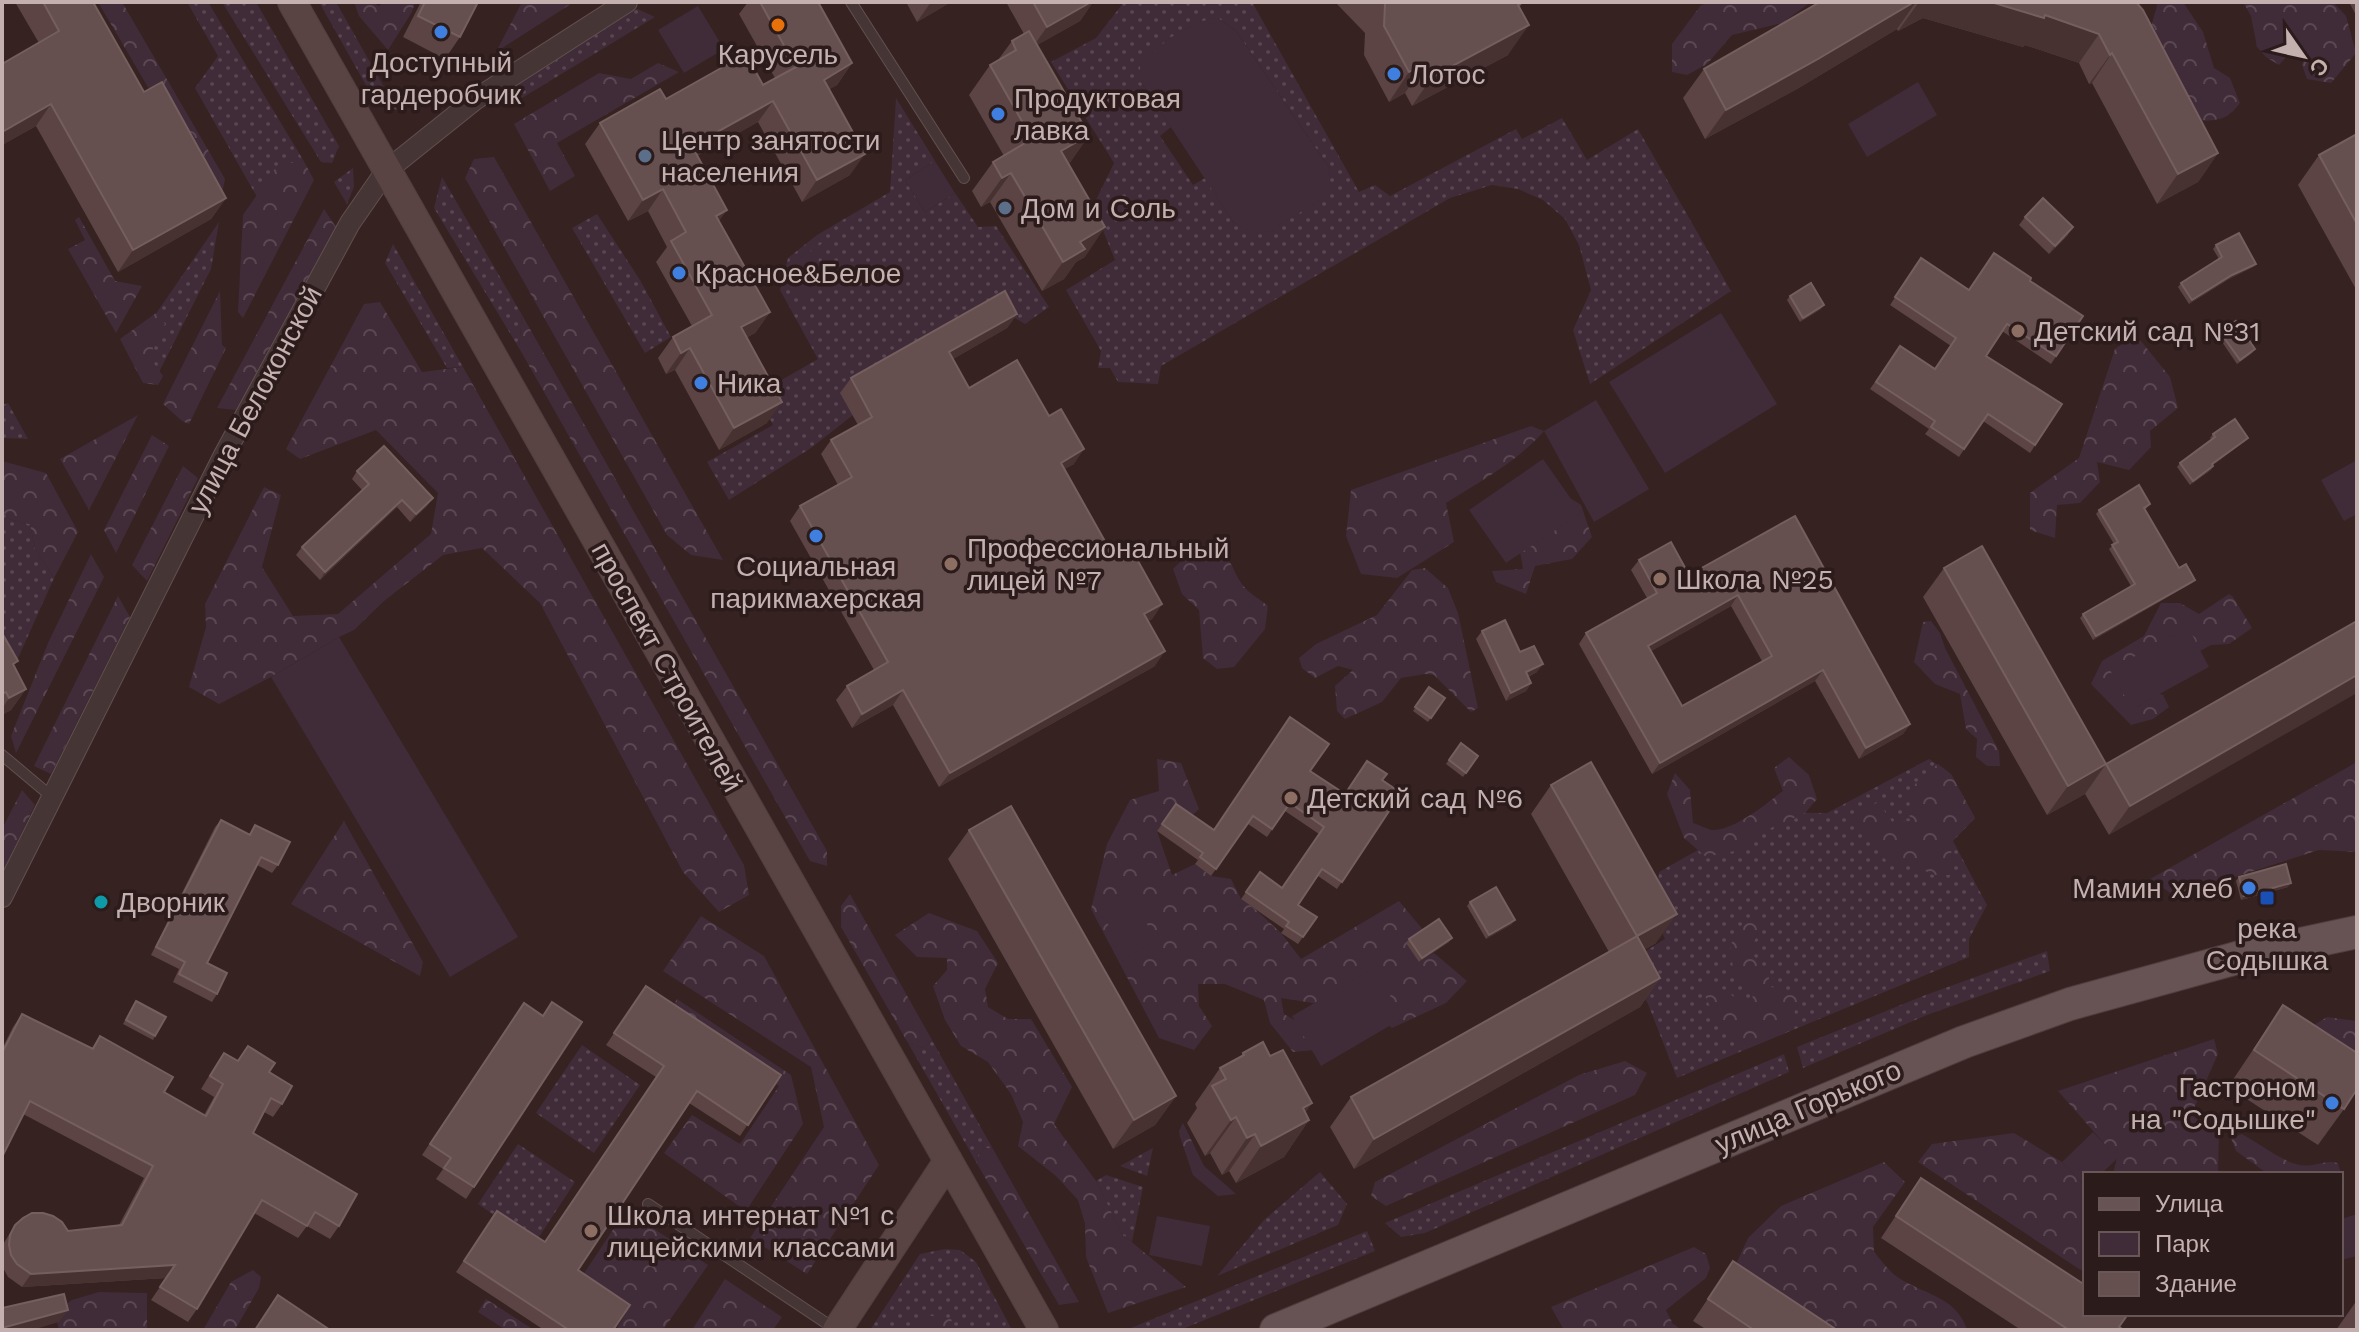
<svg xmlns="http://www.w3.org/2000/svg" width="2359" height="1332" viewBox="0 0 2359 1332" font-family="'Work Sans',sans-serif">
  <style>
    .grass { fill: url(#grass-dots); fill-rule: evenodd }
    .forest { fill: url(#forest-crowns) }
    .park { fill: #402b38 }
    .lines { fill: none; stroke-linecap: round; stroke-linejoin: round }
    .service-casing { stroke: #61504f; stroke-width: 12 }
    .minor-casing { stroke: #61504f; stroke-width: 22 }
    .secondary-casing { stroke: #503e3e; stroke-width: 30 }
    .primary-casing { stroke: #503e3e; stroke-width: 34 }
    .service { stroke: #463535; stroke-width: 10 }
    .minor { stroke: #463535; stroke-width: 20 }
    .secondary { stroke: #594443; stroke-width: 28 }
    .primary { stroke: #675353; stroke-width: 32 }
    .wall { fill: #5b4443; fill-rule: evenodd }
    .shaded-wall { fill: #473231 }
    .building { fill: #66504f; stroke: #755f5e; stroke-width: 2; fill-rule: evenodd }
    .food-dot { fill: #e8710a; stroke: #2b1b1a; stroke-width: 3 }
    .shop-dot { fill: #3f7fe0; stroke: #2b1b1a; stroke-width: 3 }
    .service-dot { fill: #5c6f8a; stroke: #2b1b1a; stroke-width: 3 }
    .education-dot { fill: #8d6e63; stroke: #2b1b1a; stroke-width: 3 }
    .transit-dot { fill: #1a4fb4; stroke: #2b1b1a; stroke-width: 3 }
    .culture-dot { fill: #0f9aa8; stroke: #2b1b1a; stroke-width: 3 }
    .labels { text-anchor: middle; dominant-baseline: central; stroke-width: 7; stroke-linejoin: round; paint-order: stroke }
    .poi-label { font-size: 28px; fill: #c3b0af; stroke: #2b1b1a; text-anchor: start }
    .street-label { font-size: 28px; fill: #c3b0af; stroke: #2b1b1a }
  </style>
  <defs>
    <pattern id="grass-dots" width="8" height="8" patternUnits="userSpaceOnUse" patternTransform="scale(2)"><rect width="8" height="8" fill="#402b38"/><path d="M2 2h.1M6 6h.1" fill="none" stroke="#5a4752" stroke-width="1.8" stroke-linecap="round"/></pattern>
    <pattern id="forest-crowns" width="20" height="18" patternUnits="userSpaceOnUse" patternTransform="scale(2)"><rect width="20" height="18" fill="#402b38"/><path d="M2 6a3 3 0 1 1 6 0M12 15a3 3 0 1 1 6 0" fill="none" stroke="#5a4752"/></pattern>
  </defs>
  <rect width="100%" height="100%" fill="#362221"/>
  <!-- grass -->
  <g class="grass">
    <path d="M187 2H208L305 163 279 164 257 197 195 88 218 56Z"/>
    <path d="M222 2H256L339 146 332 163 321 162Z"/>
    <path d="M319 2H336L397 110 376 103Z"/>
    <path d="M1124 2H1252L1359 192 1375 185 1390 196 1516 129 1522 139 1562 118 1587 160 1638 129 1731 291 1590 384 1573 330 1591 290 1579 245 1565 219 1543 200 1518 189 1492 185 1450 198 1161 366 1158 384 1118 382 1110 368H1098L1101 351 1066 290 1115 260 1093 206 1114 163 1051 62 1096 38ZM1218 18 1236 31 1330 169 1234 223 1205 178 1193 185 1160 136 1171 127 1141 82Z"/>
    <path d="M635 8 655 17 507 107 514 88Z"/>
    <path d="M896 98 935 161 905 180 925 212 955 193 978 227 996 226 1049 307 1025 324 994 306 841 392 853 415 811 448 729 500 707 462 773 425 757 394 818 359 780 290 788 258 817 235 890 192Z"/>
    <path d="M353 168 354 187 347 204 334 182Z"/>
    <path d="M442 177 522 315 519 348 434 208Z"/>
    <path d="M597 214 640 280 671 337 645 353 572 228Z"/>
    <path d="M219 222 211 269 153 384 131 350Z"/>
    <path d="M393 244 463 367 447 368 385 263Z"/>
    <path d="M8 403 28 439 2 438V405Z"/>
    <path d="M2 511 9 519 30 524 35 549 54 578 15 665 2 643Z"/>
    <path d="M1929 759 1951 774 1975 818 1953 841 1987 905 1969 939V957L1677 1078 1648 1004 1625 964 1665 939 1654 916 1659 872 1765 812 1827 813Z"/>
    <path d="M2047 951 2050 971 1927 1015 1803 1068 1797 1047 1923 996Z"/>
    <path d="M932 1040 993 1149 983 1148 976 1162 908 1043 923 1048Z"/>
    <path d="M582 1045 640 1085 594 1153 536 1113Z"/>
    <path d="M1784 1054 1789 1072 1425 1233 1401 1237 1385 1223Z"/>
    <path d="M518 1144 575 1182 535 1243 478 1204Z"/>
    <path d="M1153 1148 1147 1176 1120 1166Z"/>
    <path d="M1320 1172 1347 1204 1338 1225 1217 1276 1264 1220Z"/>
    <path d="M1106 1175 1143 1187 1132 1242 1122 1234 1096 1181Z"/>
    <path d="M1367 1231 1375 1251 1180 1330H1126Z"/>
    <path d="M945 1249 960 1250 976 1262 1012 1330H870L920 1254Z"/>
  </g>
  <!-- forest -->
  <g class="forest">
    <path d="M98 2H122L225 179 222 194 210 193Z"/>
    <path d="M354 2H372L379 6 384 2H415L412 12 388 50 359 16Z"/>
    <path d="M522 2H574L496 52Z"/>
    <path d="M1712 2H1811L1782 23 1732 35 1707 64 1687 75 1672 72V44L1701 5Z"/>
    <path d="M2156 2H2183L2203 32 2214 68 2230 78 2240 103C2227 120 2220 120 2199 121L2149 33 2157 6Z"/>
    <path d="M2243 2H2333L2346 16 2356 53 2331 83 2307 79 2302 65 2305 53 2298 44 2279 65 2266 57 2257 47 2251 16Z"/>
    <path d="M658 63 679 72 557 143 575 176 550 191 514 124 599 73 631 79Z"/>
    <path d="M494 157 723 560 691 555 667 535 465 178 474 159Z"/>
    <path d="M279 163H305L314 180 243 318 238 312 243 215Z"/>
    <path d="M324 209 336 227 236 410 217 408Z"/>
    <path d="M79 217 115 281 142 286 116 333 68 249 85 240 75 220Z"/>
    <path d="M220 291 222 345 226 348 189 424 182 421 163 404Z"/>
    <path d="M380 302 422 372 463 367 744 865 749 895 719 912 683 872 540 603 482 548 443 555 384 601 354 630 339 637 271 677 219 704 189 687 206 627 205 604 264 487 281 495 262 567 293 616 338 614 431 534 438 493 376 430 300 459 286 449 364 304Z"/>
    <path d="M156 313 165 324 157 335 150 358 163 376 158 385 143 383 120 339Z"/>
    <path d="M522 315 827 851V866L810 861 519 348Z"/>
    <path d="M2130 338 2141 341 2170 377 2178 408 2150 431 2151 447 2129 470 2097 462 2100 482 2080 503 2057 505 2055 538 2030 530V493L2079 458 2115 349Z"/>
    <path d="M138 415 89 510 60 459Z"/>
    <path d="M1531 426 1544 431C1517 462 1480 481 1446 503L1454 542 1397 578 1361 574 1346 536 1351 490Z"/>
    <path d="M152 435 169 446 116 553 104 530Z"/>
    <path d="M2 461 46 473 78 532 54 578 35 549 30 524 9 519 2 511Z"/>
    <path d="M183 466 198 478 147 581 132 565Z"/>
    <path d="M1564 494 1581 505 1592 537 1572 559 1535 566 1526 594 1496 582 1492 571 1523 569 1518 540Z"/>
    <path d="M1204 548C1238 556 1228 569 1246 589 1252 595 1261 600 1268 606L1265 629 1234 667 1217 669 1203 658 1199 610 1182 594 1173 569 1188 554Z"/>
    <path d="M91 554 104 577 16 753 11 736 48 643Z"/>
    <path d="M1425 568 1448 588 1458 613 1478 708 1471 712 1434 675 1425 674 1401 678 1382 702 1345 719 1337 711 1335 686 1353 670 1338 666 1315 678 1302 668 1299 658 1316 644 1377 615 1412 570Z"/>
    <path d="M2229 594 2233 597 2252 628 2229 644 2211 645 2180 662 2146 689 2163 695 2169 707 2153 719 2131 725 2091 684 2102 661 2144 636 2161 603H2180L2199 614Z"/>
    <path d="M118 596 130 617 51 774 34 766Z"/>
    <path d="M1931 621 1940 633 1945 648 1999 751 2000 766H1987L1976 757 1977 739 1966 729 1960 694 1935 684 1914 662 1923 622Z"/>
    <path d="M1789 757 1809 775 1817 799 1805 813 1764 831 1739 850 1706 857 1684 838 1667 794 1675 773 1690 790 1693 823C1699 825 1707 829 1712 830 1734 831 1766 804 1783 791L1774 768Z"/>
    <path d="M1157 759 1181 763 1199 809 1186 821 1157 831 1172 875 1195 864 1211 876 1231 879 1241 899 1255 909 1281 933 1301 959 1399 901 1424 931 1419 962 1434 953 1467 981 1446 1003 1392 1028 1358 1002 1319 1004 1281 998 1284 1014 1315 1032V1050L1293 1052 1270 1023 1264 1000 1225 984H1198L1199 1006 1212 1026 1194 1050 1159 1038 1091 909 1107 844 1130 800 1159 791Z"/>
    <path d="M2357 762V852L2319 850 2175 896 2150 879Z"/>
    <path d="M1938 764 1951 774 1975 818 1952 841 1950 875H1933L1912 864 1888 863 1854 816 1878 802 1893 823 1910 821C1909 785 1910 786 1938 764Z"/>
    <path d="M22 790 35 805 2 873V829Z"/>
    <path d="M344 821 423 962 420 976 291 904Z"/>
    <path d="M850 894 932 1040 923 1048 908 1043 841 927V906Z"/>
    <path d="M1754 911 1764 923 1749 951 1767 970 1771 987 1799 994 1790 1031 1746 1049 1737 1040 1720 1028 1700 985 1714 983 1750 1008 1753 995 1733 968 1730 945Z"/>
    <path d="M929 913 977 931 998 963 985 989 988 1007 1008 1019H1031L1072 1087 1054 1124 1096 1181 1122 1234 1186 1287 1108 1313 1086 1257 1085 1224 1078 1200 1056 1176 1018 1146 1023 1122 1011 1094 988 1062 961 1046 945 1020 933 986 947 970V958L917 957 895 935Z"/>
    <path d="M701 916 764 956 879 1165 807 1274 750 1238 824 1127 811 1067 663 971Z"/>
    <path d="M677 999 791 1075 803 1124 746 1211 664 1153 692 1115 740 1144 779 1086 669 1012Z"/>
    <path d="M2327 1017 2357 1021V1060L2314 1031V1025Z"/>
    <path d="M2214 1039 2218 1054 2191 1115 2219 1134 2218 1172 2221 1174H2113L2117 1158 2058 1091Z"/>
    <path d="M1625 1061 1647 1073 1635 1095 1386 1206 1371 1196 1375 1182 1579 1075Z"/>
    <path d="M1183 1123 1204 1166 1236 1194 1218 1196 1193 1175 1180 1137 1179 1131Z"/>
    <path d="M2014 1133 2062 1162 2085 1186V1271L2079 1269 1918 1162 1932 1144Z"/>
    <path d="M2242 1134C2258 1143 2283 1162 2300 1165 2314 1168 2325 1159 2338 1163L2341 1174H2268L2236 1151 2231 1138Z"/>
    <path d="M983 1148 993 1149 1079 1302 1059 1305 976 1162Z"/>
    <path d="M1884 1162 1905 1182 1873 1227 1874 1252C1881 1260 1888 1270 1896 1276 1921 1294 1957 1296 1967 1330H1826L1753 1281 1737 1262 1748 1238 1781 1206Z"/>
    <path d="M626 1210 708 1265 663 1330H616L626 1313 579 1281Z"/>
    <path d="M1694 1247 1706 1254 1710 1268 1706 1278 1666 1310 1673 1324 1682 1330H1564L1551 1307Z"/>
    <path d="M253 1270 261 1277 259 1288 235 1330H203L231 1282Z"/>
    <path d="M725 1279 782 1317 773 1330H692Z"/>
    <path d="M99 1292 147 1293V1330H59L55 1313 72 1300Z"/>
    <path d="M486 1299 534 1330H506L478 1312Z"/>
    <path d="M926 1315 951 1319 956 1330H914Z"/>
  </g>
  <!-- park -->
  <g class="park">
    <path d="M698 6 724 49 684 73 658 30Z"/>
    <path d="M1218 18 1236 31 1330 169 1329 186 1322 199 1270 231 1254 233 1234 223 1141 82 1140 66C1159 44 1188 21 1218 18Z"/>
    <path d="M1918 82 1937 115 1867 157 1848 124Z"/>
    <path d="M935 161 955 193 925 212 905 180Z"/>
    <path d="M823 243 807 302V303L789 266Z"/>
    <path d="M1721 313 1777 404 1665 473 1609 382Z"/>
    <path d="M1596 400 1649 489 1594 522 1544 431Z"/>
    <path d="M1543 459 1581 513 1506 563 1469 510Z"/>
    <path d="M2357 460V514L2344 521 2321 480Z"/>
    <path d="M2188 627 2209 667 2132 709 2110 670Z"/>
    <path d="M339 637 518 937 450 977 271 677Z"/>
    <path d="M1127 890 1156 940 1127 957 1098 907Z"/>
    <path d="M1374 968 1403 1018 1321 1066 1292 1016Z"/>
    <path d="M2093 1132 2118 1158 2101 1174H2085V1186L2062 1162Z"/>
    <path d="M2357 1214V1256L2341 1260V1219Z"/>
    <path d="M1157 1216 1210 1226 1202 1266 1149 1255Z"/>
  </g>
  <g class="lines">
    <!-- service casing -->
    <g class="service-casing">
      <g id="service">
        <path d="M851 2 964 178"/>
        <path d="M2 755 52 797"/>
        <path d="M648 1204 835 1329"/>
      </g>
    </g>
    <!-- minor casing -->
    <g class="minor-casing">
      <path id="minor" d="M2 897 224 455 350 223 386 171 476 99 627 2"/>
    </g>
    <!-- secondary casing -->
    <g class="secondary-casing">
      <g id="secondary">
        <path d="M292 2 1044 1330"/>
        <path d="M837 1330 948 1161"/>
      </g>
    </g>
    <!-- primary casing -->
    <g class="primary-casing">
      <path id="primary" d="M1276 1330 1964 1042 2070 1004 2244 956 2357 932"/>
    </g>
    <!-- service -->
    <use href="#service" class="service"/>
    <!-- minor -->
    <use href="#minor" class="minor"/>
    <!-- secondary -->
    <use href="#secondary" class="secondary"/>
    <!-- primary -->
    <use href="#primary" class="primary"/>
  </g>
  <!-- wall -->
  <g class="wall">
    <path d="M15 2H93L144 92 226 198 211 219 118 272 36 126 2 145V64L39 43Z"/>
    <path d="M421 2H478L460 37 445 59 403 37Z"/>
    <path d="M748 2H818L852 63 837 85 829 89 850 175 802 202 758 122 697 156 719 221 770 312 755 333 746 338 767 423 719 450 675 370 666 374 658 358 673 337 692 326 656 262 667 247 648 211 628 221 585 144 600 123 666 99 763 85 775 78 739 14Z"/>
    <path d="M906 2H951L917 22Z"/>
    <path d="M1006 2H1093L1080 21 1037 45 1089 135 1069 164 1085 257 1076 262 1064 279 1042 291 990 202 981 207 972 191 993 162 1004 156 969 95 990 65 998 60 1012 41 1024 34Z"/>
    <path d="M1335 2H1523L1519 8 1508 55 1412 106 1405 93 1389 102 1364 55 1365 33Z"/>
    <path d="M1820 2H2136L2218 153 2198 182 2157 204 2092 83 2089 84 2079 63 2025 45 2023 47 1923 18 1898 31 1897 29 1797 89 1705 139 1683 98 1704 69Z"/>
    <path d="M2349 2H2357V17Z"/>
    <path d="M2357 134V291L2298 185 2319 155Z"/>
    <path d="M2025 217 2068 235 2049 254 2019 225Z"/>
    <path d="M2216 245 2256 264 2253 267 2229 279 2189 304 2178 287 2181 283 2219 259 2213 249Z"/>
    <path d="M1921 258 1969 290 2030 281 2083 316 2051 364 2002 331 1986 356 2062 404 2030 453 1983 421 1959 457 1925 434 1929 429 1870 389 1900 346 1935 369 1951 346 1890 305Z"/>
    <path d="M1790 296 1821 309 1800 322 1787 300Z"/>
    <path d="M1017 314 1007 328 953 359 969 388 1074 464 1064 469 1111 552 1162 604 1152 619 1148 621 1155 666 939 787 893 705 852 728 836 700 847 686 874 670 790 521 800 506 838 485 821 454 831 440 858 425 840 393 851 378Z"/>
    <path d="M2220 332 2255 349 2252 353 2237 364 2218 336Z"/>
    <path d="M2213 434 2248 438 2245 441 2213 465V466L2211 470 2190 485 2177 467 2180 463 2212 440 2210 438Z"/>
    <path d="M357 471 427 506 410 522 397 507 320 580 296 555 302 547 362 490 352 479Z"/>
    <path d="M2150 504 2145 510 2179 568 2192 583 2093 640 2080 618 2083 614 2131 586 2109 549 2114 544 2096 514 2099 510Z"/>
    <path d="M1795 516 1910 724 1903 734 1859 759 1815 681 1652 774 1579 644 1586 633 1647 598 1631 570 1639 560 1689 575ZM1731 606 1762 661 1682 706 1651 651Z"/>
    <path d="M1944 568 2106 764 2357 621 2109 835 2085 794 2047 815 1923 597Z"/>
    <path d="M1482 631 1520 652 1537 672 1528 677 1531 683 1526 691 1506 701 1476 639Z"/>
    <path d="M2 633 14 666 26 689 11 710 2 715Z"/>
    <path d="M1429 687 1445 698 1428 722 1413 711Z"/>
    <path d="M1461 743 1478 756 1463 777 1446 764Z"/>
    <path d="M1310 771 1345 794 1382 780 1401 793 1337 889 1318 876 1298 905 1317 917 1298 944 1281 933 1284 929 1241 899 1260 872 1282 888 1319 834 1285 811 1267 837 1248 824 1211 876 1195 864 1198 860 1157 831 1176 804 1214 830Z"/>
    <path d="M1551 785 1656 943 1644 950 1660 978 1640 1007 1354 1169 1330 1127 1351 1097 1609 952 1531 814Z"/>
    <path d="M221 820 249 834 255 825 278 865 272 873 257 865 207 963 217 994 212 1002 173 982 179 969 151 955 215 827Z"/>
    <path d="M969 830 1176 1096 1155 1125 1113 1149 948 859Z"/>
    <path d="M2239 877 2288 887 2241 900 2236 881Z"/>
    <path d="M1470 902 1512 924 1486 939 1467 906Z"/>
    <path d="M1409 939 1449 942 1419 962 1406 943Z"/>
    <path d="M646 986 781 1075 740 1136 689 1103 578 1270 613 1330H544L456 1272 497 1211 545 1242 656 1077 606 1045Z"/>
    <path d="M136 1001 155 1036 153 1040 123 1024Z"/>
    <path d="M524 1003 543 1015 582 1022 466 1199 436 1179 443 1169 422 1155Z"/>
    <path d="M2283 1005 2344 1109 2318 1145 2228 1087Z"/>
    <path d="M22 1014 91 1049 100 1036 164 1092 204 1115 214 1097 201 1089 215 1066 224 1053 237 1061 248 1046 269 1072 282 1104 273 1117 264 1112 253 1133 339 1226 330 1239 307 1226 298 1238 254 1213 197 1309 188 1322 151 1300 166 1278 22 1287 8 1277 2 1266V1246L15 1225 68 1231 119 1225 144 1178 23 1114 2 1157V1049L13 1027Z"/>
    <path d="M1243 1053 1270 1056 1309 1120 1284 1157 1236 1183 1229 1171 1222 1175 1210 1153 1205 1156 1187 1123 1197 1108 1195 1104 1220 1068 1240 1057Z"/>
    <path d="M1921 1178 2119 1327 2124 1330H2021L1881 1238Z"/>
    <path d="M1733 1261 1837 1330H1707L1693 1321Z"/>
    <path d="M2357 1300V1330H2336Z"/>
  </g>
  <!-- shaded-wall -->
  <g class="shaded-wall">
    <path d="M931 2H951L917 22Z"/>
    <path d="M1091 2H1093L1080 21 1032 48 1047 27Z"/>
    <path d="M1914 2H1916L1897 29 1797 89 1705 139 1726 110Z"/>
    <path d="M1919 2H1990L2045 15 2099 34 2079 63 2025 45 2023 47 1923 18 1898 31Z"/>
    <path d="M1529 25 1508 55 1412 106 1432 77Z"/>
    <path d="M2112 53 2092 83 2089 84 2110 55Z"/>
    <path d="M852 63 837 85 809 101 824 80Z"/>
    <path d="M1425 63 1405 93 1389 102 1409 72Z"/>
    <path d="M773 101 758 122 677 167 692 146Z"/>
    <path d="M51 104 36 126 2 145V132Z"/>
    <path d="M1089 135 1069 164 1061 151Z"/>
    <path d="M2218 153 2198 182 2157 204 2178 174Z"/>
    <path d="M865 154 850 175 802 202 817 180Z"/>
    <path d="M1011 173 990 202 981 207 1002 178Z"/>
    <path d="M663 189 648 211 628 221 643 200Z"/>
    <path d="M226 198 211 219 118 272 133 250Z"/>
    <path d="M727 210 712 231 716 216Z"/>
    <path d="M1105 227 1085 257 1076 262 1064 279 1042 291 1063 262 1080 242Z"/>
    <path d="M2073 227 2068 235 2049 254 2055 246Z"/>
    <path d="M2256 264 2253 267 2229 279 2189 304 2192 300 2232 275Z"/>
    <path d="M1824 305 1821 309 1800 322 1803 318Z"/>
    <path d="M770 312 755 333 726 349 741 327Z"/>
    <path d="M1017 314 1007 328 939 367 949 352Z"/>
    <path d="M690 348 675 370 666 374 681 353Z"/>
    <path d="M782 402 767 423 719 450 734 428Z"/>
    <path d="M2248 438 2245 441 2209 468 2212 464Z"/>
    <path d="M1084 449 1074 464 1050 477 1061 463Z"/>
    <path d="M2213 466 2211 470 2190 485 2193 481Z"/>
    <path d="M433 498 427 506 410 522 416 514Z"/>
    <path d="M402 500 397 507 320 580 325 572Z"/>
    <path d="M2195 580 2192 583 2093 640 2096 636Z"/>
    <path d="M1738 595 1731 606 1641 657 1648 646Z"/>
    <path d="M1162 604 1152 619 1134 629 1144 614Z"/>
    <path d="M1165 651 1155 666 939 787 950 773Z"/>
    <path d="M1543 664 1537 672 1521 680 1526 672Z"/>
    <path d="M1823 670 1815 681 1652 774 1660 763Z"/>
    <path d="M2357 675V693L2109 835 2130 806Z"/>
    <path d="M1531 683 1526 691 1506 701 1511 693Z"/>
    <path d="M26 689 11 710 2 715V709L9 698Z"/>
    <path d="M903 690 893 705 852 728 862 714Z"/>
    <path d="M1910 724 1903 734 1859 759 1866 748Z"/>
    <path d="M2106 764 2085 794 2047 815 2068 786Z"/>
    <path d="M2291 883 2288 887 2241 900 2244 896Z"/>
    <path d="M1677 914 1656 943 1616 966 1637 936Z"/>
    <path d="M1515 920 1512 924 1486 939 1489 935Z"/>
    <path d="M1452 938 1449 942 1419 962 1422 958Z"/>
    <path d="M1660 978 1640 1007 1354 1169 1374 1139Z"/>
    <path d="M1176 1096 1155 1125 1113 1149 1134 1120Z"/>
    <path d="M1312 1103 1295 1128 1309 1120 1284 1157 1236 1183 1261 1146 1303 1108Z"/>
    <path d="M1236 1117 1210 1153 1205 1156 1231 1120Z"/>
    <path d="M1255 1134 1229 1171 1222 1175 1247 1138Z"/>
    <path d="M175 1265 166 1278 22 1287 31 1274Z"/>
    <path d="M68 1310 59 1322 32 1330H2V1328Z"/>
  </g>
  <!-- building -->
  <g class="building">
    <path d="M43 2H93L144 92 162 82 226 198 133 250 51 104 2 132V64L59 31Z"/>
    <path d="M425 2H478L460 37 418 16Z"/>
    <path d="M760 2H818L852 63 824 80 865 154 817 180 773 101 692 146 727 210 716 216 770 312 741 327 782 402 734 428 690 348 681 353 673 337 712 315 671 241 686 232 663 189 643 200 600 123 660 89 666 99 746 54 763 85 796 67Z"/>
    <path d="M1033 2H1091L1047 27Z"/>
    <path d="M1384 2H1523L1518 5 1529 25 1432 77 1425 63 1409 72 1384 26 1385 4Z"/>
    <path d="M1820 2H1914L1818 59 1726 110 1704 69Z"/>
    <path d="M1991 2H2136L2143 10 2218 153 2178 174 2112 53 2110 55 2099 34 2045 15 2044 18Z"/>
    <path d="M1029 31 1089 135 1061 151 1105 227 1080 242 1085 249 1063 262 1011 173 1002 178 993 162 1032 139 990 65 1016 50 1012 41Z"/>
    <path d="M2357 134V224L2319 155Z"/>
    <path d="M2043 198 2073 227 2055 246 2025 217Z"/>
    <path d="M2239 233 2256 264 2232 275 2192 300 2181 283 2222 257 2216 245Z"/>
    <path d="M1994 253 2031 278 2030 281 2083 316 2056 356 2007 324 1986 356 2062 404 2035 445 1988 414 1964 449 1931 427 1935 421 1876 382 1900 346 1935 369 1956 338 1895 297 1921 258 1969 290Z"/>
    <path d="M1811 283 1824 305 1803 318 1790 296Z"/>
    <path d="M1005 291 1017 314 949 352 969 388 1017 360 1049 416 1061 409 1084 449 1061 463 1111 552 1128 543 1162 604 1144 614 1165 651 950 773 903 690 862 714 847 686 888 662 800 506 852 477 831 440 872 417 851 378Z"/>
    <path d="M2236 321 2255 349 2240 360 2220 332Z"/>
    <path d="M2235 419 2248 438 2212 464 2213 466 2193 481 2180 463 2215 437 2213 434Z"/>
    <path d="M384 446 433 498 416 514 402 500 325 572 302 547 369 484 357 471Z"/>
    <path d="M2139 485 2150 504 2144 508 2179 568 2186 564 2195 580 2096 636 2083 614 2135 584 2112 545 2118 542 2099 510Z"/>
    <path d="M1795 516 1910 724 1866 748 1823 670 1660 763 1586 633 1657 593 1639 560 1671 542 1689 575ZM1738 595 1772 656 1682 706 1648 646Z"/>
    <path d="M1982 546 2106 764 2068 786 1944 568Z"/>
    <path d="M1505 620 1520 652 1534 646 1543 664 1526 672 1531 683 1511 693 1482 631Z"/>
    <path d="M2357 621V675L2130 806 2106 764Z"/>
    <path d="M2 633 18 661 13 664 26 689 9 698 6 692 2 694Z"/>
    <path d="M1429 687 1445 698 1431 718 1415 707Z"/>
    <path d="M1290 717 1329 744 1310 771 1345 794 1367 761 1387 774 1382 780 1401 793 1342 882 1322 869 1298 905 1317 917 1303 937 1286 926 1289 922 1246 892 1260 872 1282 888 1324 827 1290 803 1272 829 1253 816 1216 869 1200 857 1203 853 1162 824 1176 804 1214 830Z"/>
    <path d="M1461 743 1478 756 1466 773 1449 760Z"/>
    <path d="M1591 762 1677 914 1637 936 1660 978 1374 1139 1351 1097 1637 936 1551 785Z"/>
    <path d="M1011 806 1176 1096 1134 1120 969 830Z"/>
    <path d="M221 820 250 835 255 825 290 842 278 865 261 857 207 963 227 973 217 994 179 974 185 962 156 947Z"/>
    <path d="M2286 864 2291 883 2244 896 2239 877Z"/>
    <path d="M1496 887 1515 920 1489 935 1470 902Z"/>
    <path d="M1439 919 1452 938 1422 958 1409 939Z"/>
    <path d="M646 986 781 1075 748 1125 697 1091 578 1270 630 1305 613 1330H569L464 1261 497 1211 545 1242 664 1066 614 1033Z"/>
    <path d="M136 1001 166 1017 155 1036 126 1020Z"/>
    <path d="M552 1002 582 1022 474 1187 444 1168 451 1158 430 1144 524 1003 543 1016Z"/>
    <path d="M2283 1005 2357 1053V1089L2344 1109 2254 1050Z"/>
    <path d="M22 1014 93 1049 100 1036 173 1077 164 1092 206 1116 223 1084 210 1076 224 1053 238 1061 248 1046 275 1063 269 1072 292 1086 282 1104 271 1098 253 1133 357 1194 339 1226 315 1212 307 1226 262 1200 197 1309 160 1287 175 1265 31 1274 17 1264 11 1255 9 1245 10 1235 15 1225 23 1218 32 1213H43L53 1216 62 1222 68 1231 122 1225 153 1166 30 1101 2 1157V1051H3Z"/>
    <path d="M1263 1042 1270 1056 1283 1050 1312 1103 1303 1108 1309 1120 1261 1146 1255 1134 1247 1138 1236 1117 1231 1120 1212 1086 1226 1079 1220 1068 1244 1055 1243 1053Z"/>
    <path d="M1921 1178 2085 1285V1314H2128L2119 1327 2124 1330H2069L1896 1216Z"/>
    <path d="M1733 1261 1837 1330H1754L1708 1299Z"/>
    <path d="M64 1294 68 1310 2 1328V1308Z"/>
    <path d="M278 1295 330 1330H255Z"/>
  </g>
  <!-- markers -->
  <circle class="food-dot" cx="778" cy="25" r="8"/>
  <g class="shop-dot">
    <circle cx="441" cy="32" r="8"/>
    <circle cx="1394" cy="74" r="8"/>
    <circle cx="998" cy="114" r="8"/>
    <circle cx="679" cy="273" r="8"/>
    <circle cx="701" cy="383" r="8"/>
    <circle cx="816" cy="536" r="8"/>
    <circle cx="2249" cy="888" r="8"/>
    <circle cx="2332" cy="1103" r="8"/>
  </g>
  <g class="service-dot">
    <circle cx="645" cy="156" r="8"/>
    <circle cx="1005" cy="208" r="8"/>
  </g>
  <g class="education-dot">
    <circle cx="2018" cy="331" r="8"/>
    <circle cx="951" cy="564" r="8"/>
    <circle cx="1660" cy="579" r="8"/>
    <circle cx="1291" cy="798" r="8"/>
    <circle cx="591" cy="1231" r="8"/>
  </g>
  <rect class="transit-dot" x="2259" y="890" width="16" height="16" rx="4"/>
  <circle class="culture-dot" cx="101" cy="902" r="8"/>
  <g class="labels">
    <!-- poi labels -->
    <g class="poi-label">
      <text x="778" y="54" text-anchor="middle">Карусель</text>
      <text x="441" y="62" text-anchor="middle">Доступный<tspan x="441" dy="32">гардеробчик</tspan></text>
      <text x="1410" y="74">Лотос</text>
      <text x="1014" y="98">Продуктовая<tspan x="1014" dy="32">лавка</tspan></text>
      <text x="661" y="140">Центр занятости<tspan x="661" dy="32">населения</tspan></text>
      <text x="1021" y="208">Дом и Соль</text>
      <text x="695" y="273">Красное&amp;Белое</text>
      <text x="2034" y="331">Детский сад №31</text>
      <text x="717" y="383">Ника</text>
      <text x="967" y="548">Профессиональный<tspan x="967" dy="32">лицей №7</tspan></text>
      <text x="816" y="566" text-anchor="middle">Социальная<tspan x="816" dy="32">парикмахерская</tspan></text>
      <text x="1676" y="579">Школа №25</text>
      <text x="1307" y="798">Детский сад №6</text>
      <text x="2233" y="888" text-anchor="end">Мамин хлеб</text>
      <text x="117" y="902">Дворник</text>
      <text x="2267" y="928" text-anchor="middle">река<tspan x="2267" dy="32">Содышка</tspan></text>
      <text x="2316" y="1087" text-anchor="end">Гастроном<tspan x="2316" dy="32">на "Содышке"</tspan></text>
      <text x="607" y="1215">Школа интернат №1 с<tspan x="607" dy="32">лицейскими классами</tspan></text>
    </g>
    <!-- street labels -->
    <g class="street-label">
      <text transform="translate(255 400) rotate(-62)">улица Белоконской</text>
      <text transform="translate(667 667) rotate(61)">проспект Строителей</text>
      <text transform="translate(1808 1107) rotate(-23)">улица Горького</text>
    </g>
  </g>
  <!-- border -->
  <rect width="2359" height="1332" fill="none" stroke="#c3b0af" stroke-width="8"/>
  <!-- legend -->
  <rect x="2083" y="1172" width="260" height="144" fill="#2b1b1a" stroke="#685756" stroke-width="2"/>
  <rect x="2099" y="1198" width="40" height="12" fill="#675353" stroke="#685756" stroke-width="2"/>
  <text x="2155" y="1212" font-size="24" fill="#c3b0af">Улица</text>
  <rect x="2099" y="1232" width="40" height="24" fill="#402b38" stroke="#685756" stroke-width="2"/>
  <text x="2155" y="1252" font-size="24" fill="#c3b0af">Парк</text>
  <rect x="2099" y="1272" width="40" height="24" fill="#66504f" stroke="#685756" stroke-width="2"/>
  <text x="2155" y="1292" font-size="24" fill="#c3b0af">Здание</text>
  <!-- north arrow -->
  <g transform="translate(2303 56) rotate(124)" stroke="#2b1b1a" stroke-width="6" paint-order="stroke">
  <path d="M0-6L14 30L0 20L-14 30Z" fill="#c3b0af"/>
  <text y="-12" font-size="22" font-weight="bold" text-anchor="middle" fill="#c3b0af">С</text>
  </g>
</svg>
